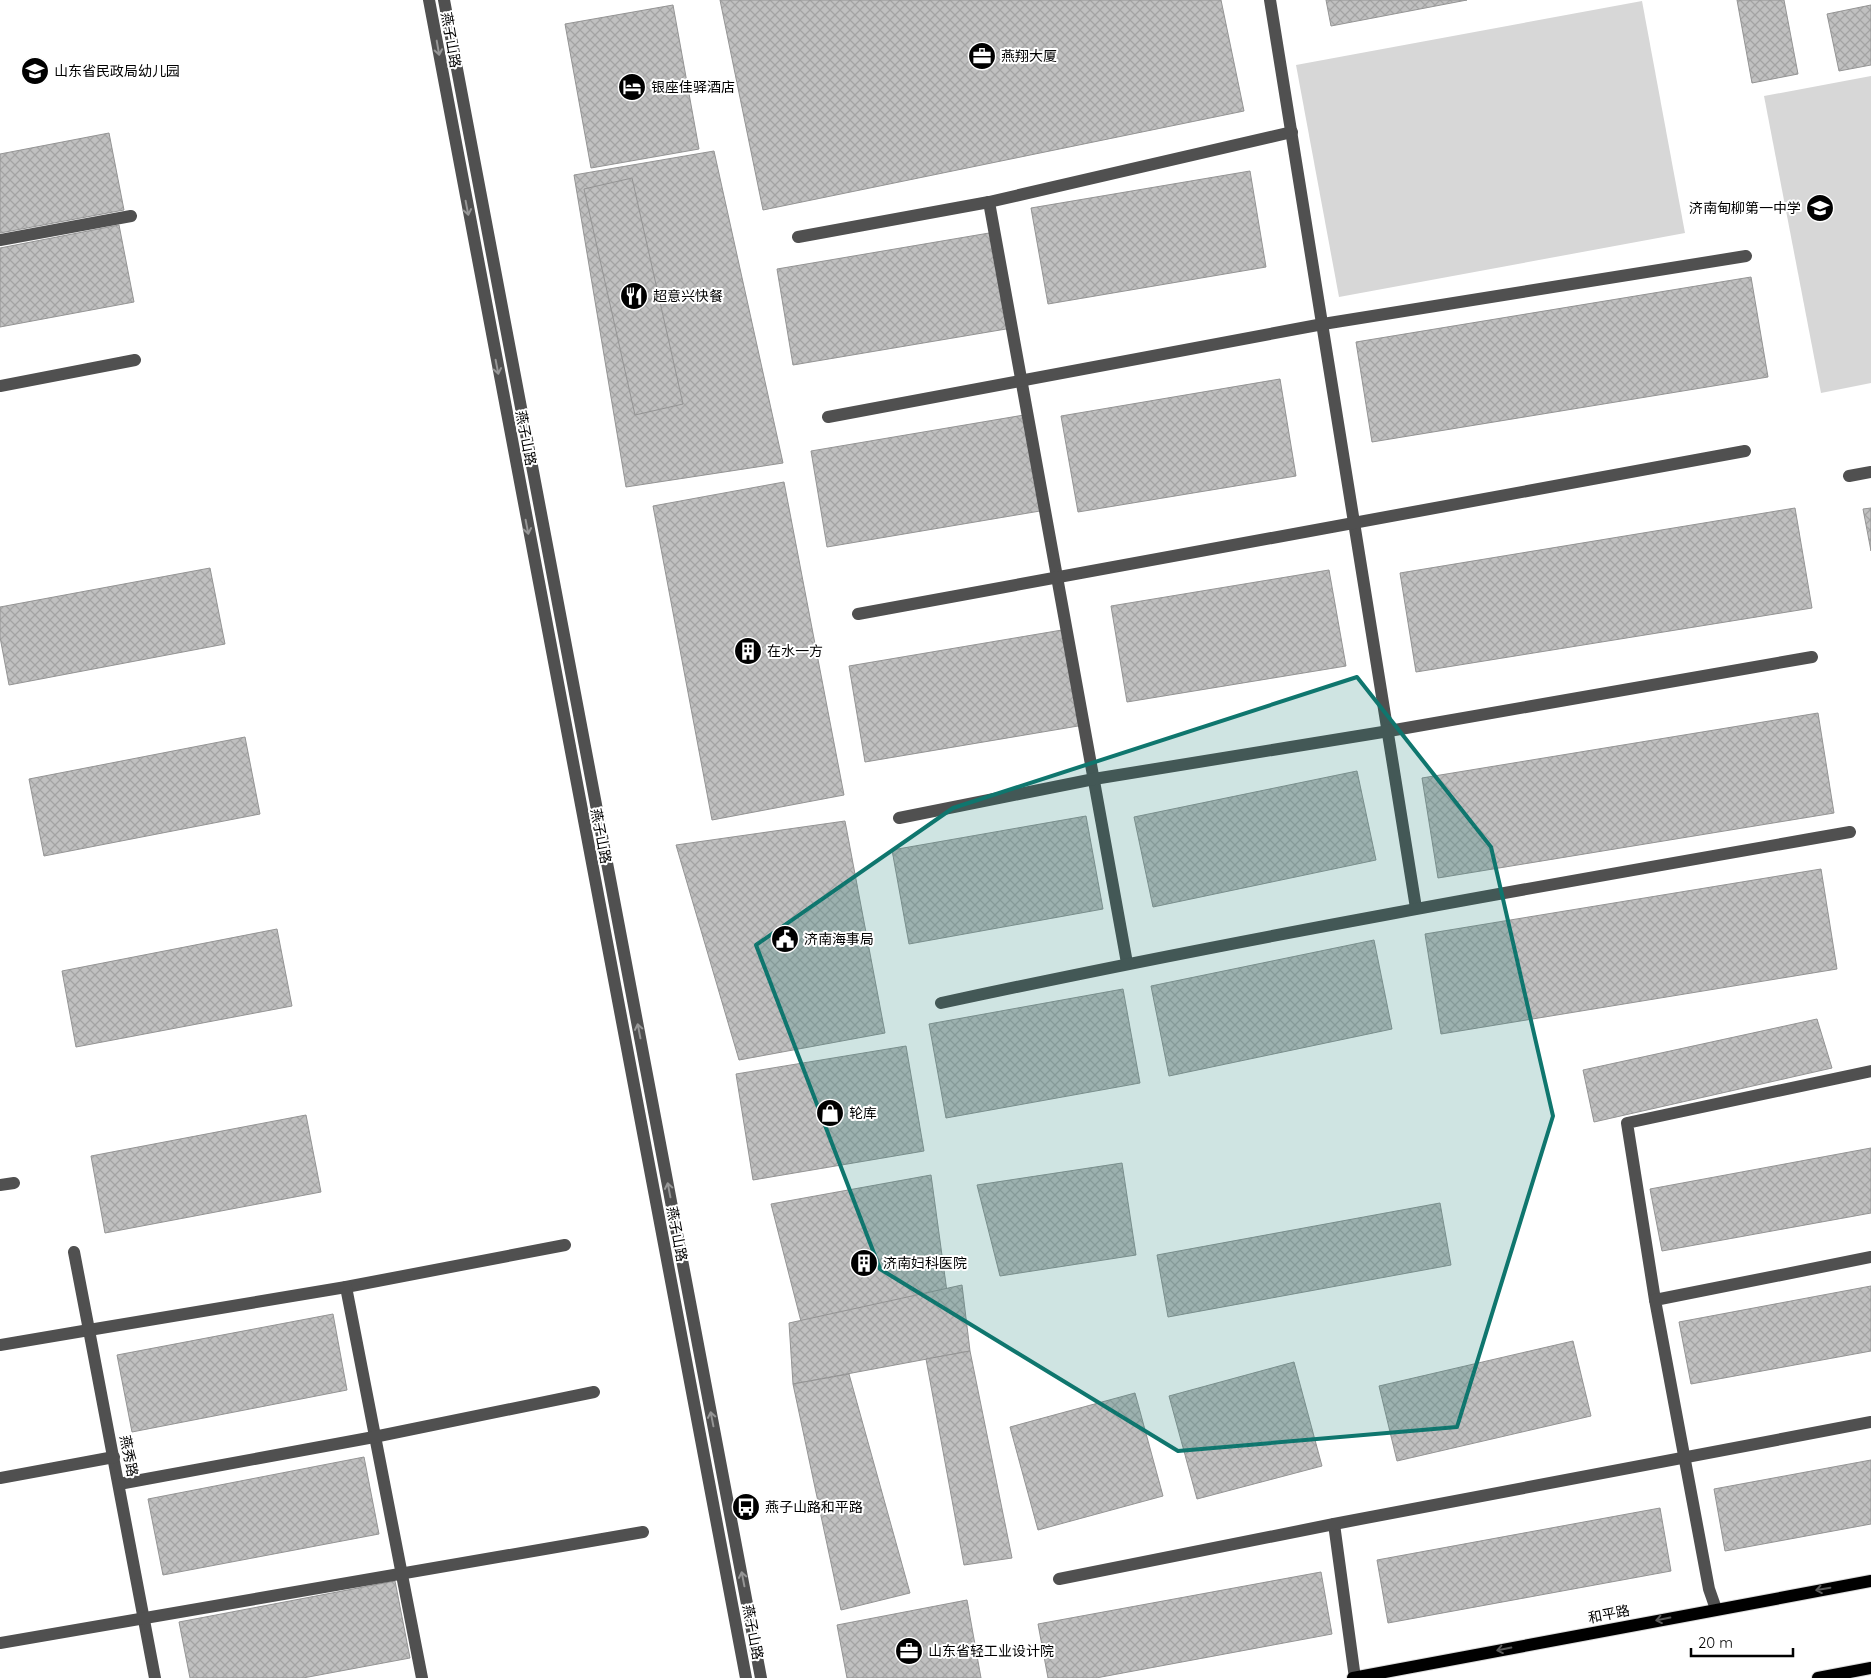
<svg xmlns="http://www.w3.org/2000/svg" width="1871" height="1678" viewBox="0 0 1871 1678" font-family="Quicksand,'Noto Sans SC',sans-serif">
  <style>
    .park { fill: #d7d7d7 }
    .building { fill: url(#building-cross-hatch); stroke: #949494 }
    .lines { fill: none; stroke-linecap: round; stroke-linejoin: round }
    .major-casing { stroke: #dbdbdb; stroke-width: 14 }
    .minor { stroke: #505050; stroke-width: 12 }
    .major { stroke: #000; stroke-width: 12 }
    .oneway { stroke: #969696 }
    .oneway2 { stroke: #595959 }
    .marked { fill: #0f766e; fill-opacity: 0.2; stroke: #0f766e; stroke-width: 4; stroke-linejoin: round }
    .labels { text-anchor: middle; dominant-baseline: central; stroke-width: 4; stroke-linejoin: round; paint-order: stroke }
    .street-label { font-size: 14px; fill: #000; stroke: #fff }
    .poi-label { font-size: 14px; fill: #000; stroke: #fff; text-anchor: start }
  </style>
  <defs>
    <pattern id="building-cross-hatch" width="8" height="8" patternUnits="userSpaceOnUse" patternTransform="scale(1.25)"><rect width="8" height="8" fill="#c0c0c0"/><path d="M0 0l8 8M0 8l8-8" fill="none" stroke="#a3a3a3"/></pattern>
  </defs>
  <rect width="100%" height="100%" fill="#fff"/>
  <!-- park -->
  <g class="park">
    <path d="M1642 1 1685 233 1339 297 1296 65Z"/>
    <path d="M1871 76V383L1821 393 1764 96Z"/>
  </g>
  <!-- building -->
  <g class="building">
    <path d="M720 0H1221L1244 111 763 210Z"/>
    <path d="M1326 0H1467L1331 26Z"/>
    <path d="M1737 0H1784L1798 74 1752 83Z"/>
    <path d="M673 5 699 149 591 168 565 24Z"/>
    <path d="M1871 5V65L1839 71 1827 14Z"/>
    <path d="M109 133 124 210 0 233V154Z"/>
    <path d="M714 151 783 463 626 487 574 175Z"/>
    <path d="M1250 171 1266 267 1048 304 1031 208Z"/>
    <path d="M632 178 683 404 635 415 584 189Z"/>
    <path d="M119 225 134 302 0 327V248Z"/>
    <path d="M995 232 1012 328 793 365 777 269Z"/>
    <path d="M1751 277 1768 377 1372 442 1356 342Z"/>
    <path d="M1280 379 1296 476 1078 512 1061 416Z"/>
    <path d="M1030 414 1046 510 827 547 811 451Z"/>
    <path d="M784 482 844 795 712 820 653 506Z"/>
    <path d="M1795 508 1812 608 1416 672 1400 573Z"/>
    <path d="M1871 508V551L1863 509Z"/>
    <path d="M210 568 225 644 9 685 0 637V607Z"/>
    <path d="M1329 570 1346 666 1127 702 1111 606Z"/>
    <path d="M1068 629 1084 725 865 762 849 666Z"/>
    <path d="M1818 713 1834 813 1438 878 1422 778Z"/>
    <path d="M245 737 260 814 44 856 29 779Z"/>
    <path d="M1357 771 1376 860 1153 907 1134 817Z"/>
    <path d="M1086 816 1103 909 909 944 892 850Z"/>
    <path d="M845 821 885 1033 739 1060 676 845Z"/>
    <path d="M1821 869 1837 969 1441 1034 1425 934Z"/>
    <path d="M277 929 292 1006 76 1047 62 971Z"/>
    <path d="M1374 940 1392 1029 1169 1076 1151 986Z"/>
    <path d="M1123 989 1140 1083 946 1118 929 1024Z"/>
    <path d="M1817 1019 1832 1068 1594 1122 1583 1070Z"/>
    <path d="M906 1046 924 1151 753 1180 736 1074Z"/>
    <path d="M306 1115 321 1192 105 1233 91 1156Z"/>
    <path d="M1871 1148V1213L1662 1251 1650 1189Z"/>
    <path d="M1122 1163 1136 1255 1000 1276 977 1185Z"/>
    <path d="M931 1175 951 1321 806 1341 771 1204Z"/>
    <path d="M1440 1203 1451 1265 1168 1317 1157 1255Z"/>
    <path d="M962 1285 970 1351 793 1384 789 1323Z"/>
    <path d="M1871 1286V1351L1691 1384 1679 1322Z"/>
    <path d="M333 1314 347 1390 132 1432 117 1355Z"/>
    <path d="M1573 1341 1591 1416 1397 1461 1379 1386Z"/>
    <path d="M970 1351 1012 1558 964 1565 926 1359Z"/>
    <path d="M1294 1362 1322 1466 1197 1499 1169 1396Z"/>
    <path d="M849 1374 910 1593 841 1610 793 1384Z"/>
    <path d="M1135 1393 1163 1496 1038 1530 1010 1427Z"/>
    <path d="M364 1457 379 1534 163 1575 148 1499Z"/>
    <path d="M1871 1460V1524L1725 1551 1714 1489Z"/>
    <path d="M1660 1508 1671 1571 1388 1623 1377 1560Z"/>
    <path d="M1321 1572 1332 1634 1096 1678H1048L1038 1624Z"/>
    <path d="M395 1581 410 1658 303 1678H190L179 1622Z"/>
    <path d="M967 1600 981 1678H847L837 1625Z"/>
  </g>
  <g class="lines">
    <!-- major casing -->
    <g class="major-casing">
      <g id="major">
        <path d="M1353 1678 1871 1581"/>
        <path d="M1818 1678 1871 1668"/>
      </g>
    </g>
    <!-- minor -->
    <g class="minor">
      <path d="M429 0 746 1678"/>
      <path d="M444 0 761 1678"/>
      <path d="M1270 0 1416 908"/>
      <path d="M989 202 1127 963"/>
      <path d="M798 237 989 202 1292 132"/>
      <path d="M0 240 131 216"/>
      <path d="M0 386 135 360"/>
      <path d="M828 417 1323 324 1746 256"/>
      <path d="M1849 476 1871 472"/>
      <path d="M858 614 1745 451"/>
      <path d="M899 818 1094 779 1389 731 1812 657"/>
      <path d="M941 1003C1243 938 1546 885 1850 832"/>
      <path d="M0 1185 14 1183"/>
      <path d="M74 1252 89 1330 346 1287 565 1245"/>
      <path d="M346 1287 422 1678"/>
      <path d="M1655 1300 1627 1123 1871 1071"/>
      <path d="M0 1345 89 1330 155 1678"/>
      <path d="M0 1478 114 1457"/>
      <path d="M119 1484 374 1437 594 1392"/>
      <path d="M1334 1524 1355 1678"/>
      <path d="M1059 1579 1334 1524 1871 1422"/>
      <path d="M1716 1609 1709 1589 1655 1300 1871 1257"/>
      <path d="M0 1643 643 1532"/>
    </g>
    <!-- major -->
    <use href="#major" class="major"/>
  </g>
  <!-- one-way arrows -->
  <defs><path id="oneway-shaft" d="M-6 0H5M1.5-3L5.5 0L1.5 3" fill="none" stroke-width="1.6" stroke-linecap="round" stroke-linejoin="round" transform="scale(1.25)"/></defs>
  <g class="oneway">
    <use href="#oneway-shaft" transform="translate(438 48) rotate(80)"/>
    <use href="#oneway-shaft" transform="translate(467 208) rotate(79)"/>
    <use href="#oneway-shaft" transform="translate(497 367) rotate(79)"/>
    <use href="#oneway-shaft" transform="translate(527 527) rotate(79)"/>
    <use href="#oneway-shaft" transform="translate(639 1031) rotate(-101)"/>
    <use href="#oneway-shaft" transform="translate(669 1190) rotate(-101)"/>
    <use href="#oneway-shaft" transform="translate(712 1419) rotate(-101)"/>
    <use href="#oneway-shaft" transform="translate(743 1579) rotate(-101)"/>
  </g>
  <g class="oneway2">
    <use href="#oneway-shaft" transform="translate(1823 1589) rotate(170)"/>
    <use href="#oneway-shaft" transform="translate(1663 1619) rotate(169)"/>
    <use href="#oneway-shaft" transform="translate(1504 1649) rotate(169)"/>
  </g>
  <!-- marked area -->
  <path class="marked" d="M1357 677 1491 847 1553 1116 1457 1427 1178 1451 880 1269 756 945 953 808Z"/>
  <!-- icons -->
  <defs>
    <g id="office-disc" transform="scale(1.4375)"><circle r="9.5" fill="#000" stroke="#fff"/><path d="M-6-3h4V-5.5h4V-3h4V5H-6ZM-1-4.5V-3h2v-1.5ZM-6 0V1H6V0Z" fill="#fff"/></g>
    <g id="school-disc" transform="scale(1.4375)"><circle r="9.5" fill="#000" stroke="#fff"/><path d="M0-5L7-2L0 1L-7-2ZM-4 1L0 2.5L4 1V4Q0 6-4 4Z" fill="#fff"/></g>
    <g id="hotel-disc" transform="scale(1.4375)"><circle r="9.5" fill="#000" stroke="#fff"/><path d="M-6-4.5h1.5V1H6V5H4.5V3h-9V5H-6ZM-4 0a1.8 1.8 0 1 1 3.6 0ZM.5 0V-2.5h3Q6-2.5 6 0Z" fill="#fff"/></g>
    <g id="restaurant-disc" transform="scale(1.4375)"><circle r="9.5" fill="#000" stroke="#fff"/><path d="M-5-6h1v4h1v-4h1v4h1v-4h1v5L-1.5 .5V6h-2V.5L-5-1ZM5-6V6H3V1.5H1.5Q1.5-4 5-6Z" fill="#fff"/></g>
    <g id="building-disc" transform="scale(1.4375)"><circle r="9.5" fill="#000" stroke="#fff"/><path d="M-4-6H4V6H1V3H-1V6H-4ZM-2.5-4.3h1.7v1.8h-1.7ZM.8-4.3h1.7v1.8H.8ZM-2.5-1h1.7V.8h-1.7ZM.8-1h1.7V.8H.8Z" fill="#fff"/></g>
    <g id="civic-disc" transform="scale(1.4375)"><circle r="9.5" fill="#000" stroke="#fff"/><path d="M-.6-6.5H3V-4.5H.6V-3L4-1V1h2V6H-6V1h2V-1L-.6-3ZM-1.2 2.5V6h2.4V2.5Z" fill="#fff"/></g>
    <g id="shop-disc" transform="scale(1.4375)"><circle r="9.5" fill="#000" stroke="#fff"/><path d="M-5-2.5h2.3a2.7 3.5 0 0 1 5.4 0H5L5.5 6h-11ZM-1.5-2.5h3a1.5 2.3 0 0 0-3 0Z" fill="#fff"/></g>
    <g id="bus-disc" transform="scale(1.4375)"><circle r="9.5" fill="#000" stroke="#fff"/><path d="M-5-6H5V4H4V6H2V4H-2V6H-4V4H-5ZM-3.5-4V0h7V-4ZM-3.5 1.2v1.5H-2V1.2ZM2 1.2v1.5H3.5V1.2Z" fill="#fff"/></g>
  </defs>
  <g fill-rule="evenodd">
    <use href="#office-disc" x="982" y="56"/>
    <use href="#school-disc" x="35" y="71"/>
    <use href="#hotel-disc" x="632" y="87"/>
    <use href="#school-disc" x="1820" y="208"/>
    <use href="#restaurant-disc" x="634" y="296"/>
    <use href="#building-disc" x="748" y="651"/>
    <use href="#civic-disc" x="785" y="939"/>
    <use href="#shop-disc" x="830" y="1113"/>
    <use href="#building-disc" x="864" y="1263"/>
    <use href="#bus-disc" x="746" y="1507"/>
    <use href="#office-disc" x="909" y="1651"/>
  </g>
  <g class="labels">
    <!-- street labels -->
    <g class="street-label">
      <text transform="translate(451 40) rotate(80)">燕子山路</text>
      <text transform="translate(526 438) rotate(79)">燕子山路</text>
      <text transform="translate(601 836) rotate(79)">燕子山路</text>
      <text transform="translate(677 1234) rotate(79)">燕子山路</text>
      <text transform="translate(129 1456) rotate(79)">燕秀路</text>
      <text transform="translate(1609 1614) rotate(-11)">和平路</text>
      <text transform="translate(753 1632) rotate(79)">燕子山路</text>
    </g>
    <!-- poi labels -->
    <g class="poi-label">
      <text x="1001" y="56">燕翔大厦</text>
      <text x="54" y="71">山东省民政局幼儿园</text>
      <text x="651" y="87">银座佳驿酒店</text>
      <text x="1801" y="208" text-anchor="end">济南甸柳第一中学</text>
      <text x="653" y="296">超意兴快餐</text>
      <text x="767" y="651">在水一方</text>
      <text x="804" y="939">济南海事局</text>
      <text x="849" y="1113">轮库</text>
      <text x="883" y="1263">济南妇科医院</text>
      <text x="765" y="1507">燕子山路和平路</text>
      <text x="928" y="1651">山东省轻工业设计院</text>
    </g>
  </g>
  <!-- scale -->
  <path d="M1691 1648v8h102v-8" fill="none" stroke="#000000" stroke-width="2.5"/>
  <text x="1698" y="1648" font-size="15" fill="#000000" stroke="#ffffff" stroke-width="4" paint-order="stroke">20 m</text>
</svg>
